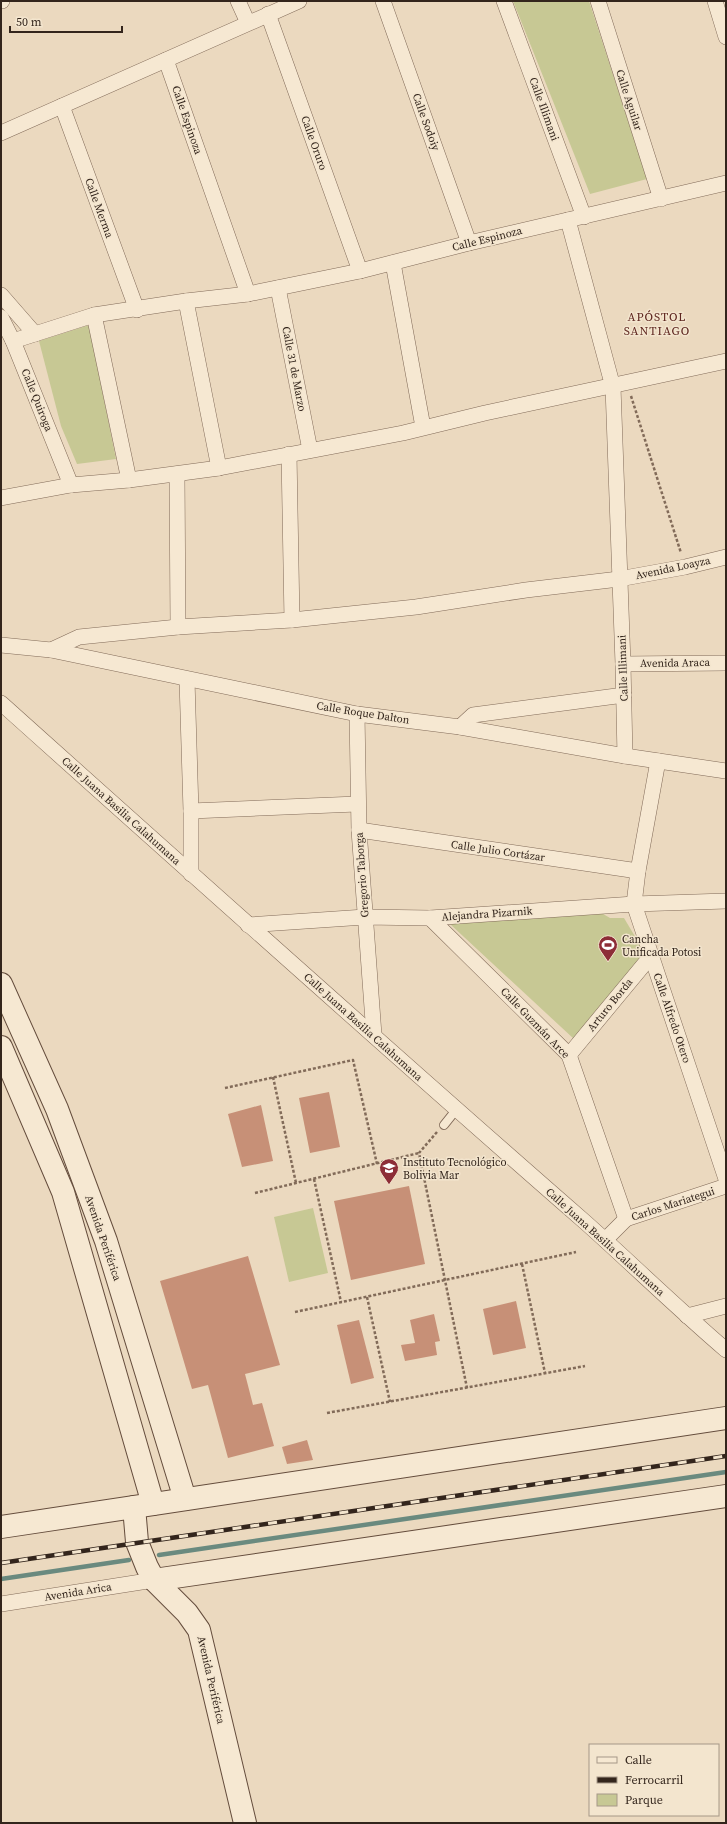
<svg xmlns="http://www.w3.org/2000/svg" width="727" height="1824" viewBox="0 0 727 1824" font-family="'Source Serif 4',serif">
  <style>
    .green { fill: #c7c894 }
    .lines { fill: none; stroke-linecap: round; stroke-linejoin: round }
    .stream { stroke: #6a8a7f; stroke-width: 4.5 }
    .building { fill: #c79077 }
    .lane-casing { stroke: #826b59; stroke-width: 10 }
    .street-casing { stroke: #826b59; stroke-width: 16 }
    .secondary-casing { stroke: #644c3c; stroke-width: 24 }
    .path { stroke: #826b59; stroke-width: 2.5; stroke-dasharray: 3 2; stroke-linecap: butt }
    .lane { stroke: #f6e8d2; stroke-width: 8 }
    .street { stroke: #f6e8d2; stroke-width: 15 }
    .secondary { stroke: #f6e8d2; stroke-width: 22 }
    .rail-casing { stroke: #33251c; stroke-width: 4.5 }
    .rail { stroke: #f3e5ce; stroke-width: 3; stroke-dasharray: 9; stroke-linecap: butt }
    .labels { text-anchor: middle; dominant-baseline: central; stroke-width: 3; stroke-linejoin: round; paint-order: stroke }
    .street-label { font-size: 11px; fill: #33251c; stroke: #f3e5ce }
    .poi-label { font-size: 11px; fill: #33251c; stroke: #f3e5ce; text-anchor: start }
    .neighbourhood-label { font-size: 12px; letter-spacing: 1px; fill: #5d251e; stroke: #f3e5ce }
  </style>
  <rect width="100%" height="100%" fill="#ebd9bf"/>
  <!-- green -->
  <g class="green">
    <path d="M513 1H589L647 179 590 194Z"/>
    <path d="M89 325 116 459 77 464 61 426 39 341Z"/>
    <path d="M593 908 610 918H624L646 955 574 1039 450 924Z"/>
    <path d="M313 1208 328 1273 289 1282 274 1217Z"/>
  </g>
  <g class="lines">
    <!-- stream -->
    <g class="stream">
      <path d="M159 1555 726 1472"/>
      <path d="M1 1579 129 1560"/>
    </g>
  </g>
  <!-- building -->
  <g class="building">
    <path d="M329 1092 340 1147 310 1153 299 1098Z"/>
    <path d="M261 1105 273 1161 242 1167 228 1114Z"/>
    <path d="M409 1186 425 1264 351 1280 334 1201Z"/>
    <path d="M248 1256 280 1365 245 1374 253 1405 262 1403 274 1446 228 1458 208 1385 192 1389 160 1281Z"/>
    <path d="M516 1301 526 1348 493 1355 483 1309Z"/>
    <path d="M434 1314 440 1341 435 1342 437 1355 405 1361 401 1345 415 1343 410 1320Z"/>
    <path d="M359 1320 374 1378 351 1384 337 1325Z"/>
    <path d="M307 1440 313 1460 287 1464 282 1447Z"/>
  </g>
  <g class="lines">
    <!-- lane casing -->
    <g class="lane-casing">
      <path id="lane" d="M444 1125 456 1110"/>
    </g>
    <!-- street casing -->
    <g class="street-casing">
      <g id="street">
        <path d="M1 1H2"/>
        <path d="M238 1 248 23"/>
        <path d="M383 1 469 243"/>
        <path d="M504 1 584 217"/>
        <path d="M598 1 661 199"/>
        <path d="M715 1 726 37"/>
        <path d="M268 14 360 271"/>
        <path d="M166 60 248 294"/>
        <path d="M62 106 137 310"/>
        <path d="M1 133 299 1"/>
        <path d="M568 220 613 387 623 664 625 756"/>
        <path d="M393 263 423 427"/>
        <path d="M278 288 310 450"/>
        <path d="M1 295 35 334"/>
        <path d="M186 301 219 468"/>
        <path d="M94 315 129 480"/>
        <path d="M1 317 13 341 71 485"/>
        <path d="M13 341 94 315 186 301 248 294 360 271 469 243 726 183"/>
        <path d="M289 454 292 620"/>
        <path d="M177 474 178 627"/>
        <path d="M1 498 71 485 129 480 219 468 403 433 485 413 726 361"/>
        <path d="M1 645 51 650 357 714 460 727 625 756 726 771"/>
        <path d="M51 650 79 637 178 627 292 620 416 607 526 590 619 579 685 567 726 557"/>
        <path d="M623 664 726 663"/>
        <path d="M187 680 191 811V874"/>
        <path d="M1 703C195 877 389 1051 585 1222 632 1264 678 1309 726 1350"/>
        <path d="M357 714 359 830 374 1035"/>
        <path d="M460 727 473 715 624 695"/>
        <path d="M658 761 638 871 634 904 726 1179"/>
        <path d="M191 811 357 804"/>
        <path d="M359 830 638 871"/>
        <path d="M430 918 569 1055 626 1219"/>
        <path d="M248 925 365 917 430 918 634 904 726 901"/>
        <path d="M569 1055 651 956"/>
        <path d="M605 1240 626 1219 726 1186"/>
        <path d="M687 1316 726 1306"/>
        <path d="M1 1604 154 1580"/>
      </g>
    </g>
    <!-- secondary casing -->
    <g class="secondary-casing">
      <g id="secondary">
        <path d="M1 984 57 1109 106 1241 185 1499"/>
        <path d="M1 1047 63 1192 153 1504"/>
        <path d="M134 1507 137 1542 147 1567 154 1580 187 1613 199 1630 245 1823"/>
        <path d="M1 1527 726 1418"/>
        <path d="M154 1580 726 1496"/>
      </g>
    </g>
    <!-- path -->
    <g class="path">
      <path d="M631 396 681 553"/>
      <path d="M273 1077 296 1183"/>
      <path d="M225 1088 353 1060 377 1164"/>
      <path d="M437 1132 419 1153 467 1388"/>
      <path d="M314 1179 341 1302"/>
      <path d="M255 1193 419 1153"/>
      <path d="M522 1264 545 1373"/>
      <path d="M367 1297 390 1402"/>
      <path d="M295 1312 576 1252"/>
      <path d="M327 1413 585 1366"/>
    </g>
    <!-- lane -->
    <use href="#lane" class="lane"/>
    <!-- street -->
    <use href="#street" class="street"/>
    <!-- secondary -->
    <use href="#secondary" class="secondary"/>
    <!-- rail casing -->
    <g class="rail-casing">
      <path id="rail" d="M1 1563 726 1456"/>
    </g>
    <!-- rail -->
    <use href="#rail" class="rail"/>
  </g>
  <!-- icons -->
  <defs>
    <g id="stadium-pin" transform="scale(1)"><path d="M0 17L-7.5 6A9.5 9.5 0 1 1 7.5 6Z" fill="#8d2d37" stroke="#f3e5ce"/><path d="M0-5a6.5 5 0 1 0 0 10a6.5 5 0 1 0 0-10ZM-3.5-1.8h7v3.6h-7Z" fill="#fff"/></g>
    <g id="university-pin" transform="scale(1)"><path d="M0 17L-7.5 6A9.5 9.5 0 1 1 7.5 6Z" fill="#8d2d37" stroke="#f3e5ce"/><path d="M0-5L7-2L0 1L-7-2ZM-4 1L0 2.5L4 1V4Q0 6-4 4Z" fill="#fff"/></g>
  </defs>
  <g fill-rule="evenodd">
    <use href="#stadium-pin" x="608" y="945"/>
    <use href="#university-pin" x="389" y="1168"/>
  </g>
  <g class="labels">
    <!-- street labels -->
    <g class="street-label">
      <text transform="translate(629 100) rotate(72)">Calle Aguilar</text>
      <text transform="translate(544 109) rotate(70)">Calle Illimani</text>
      <text transform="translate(187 120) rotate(71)">Calle Espinoza</text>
      <text transform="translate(426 122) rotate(70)">Calle Sodoiy</text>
      <text transform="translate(314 143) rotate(70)">Calle Oruro</text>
      <text transform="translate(99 208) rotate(70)">Calle Merma</text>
      <text transform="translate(487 239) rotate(-14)">Calle Espinoza</text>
      <text transform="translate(294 369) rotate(79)">Calle 31 de Marzo</text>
      <text transform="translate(37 400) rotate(68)">Calle Quiroga</text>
      <text transform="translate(673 568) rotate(-12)">Avenida Loayza</text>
      <text transform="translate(675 663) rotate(-1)">Avenida Araca</text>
      <text transform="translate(623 668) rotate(-92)">Calle Illimani</text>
      <text transform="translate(363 713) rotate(9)">Calle Roque Dalton</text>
      <text transform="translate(121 811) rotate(42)">Calle Juana Basilia Calahumana</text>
      <text transform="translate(498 851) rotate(8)">Calle Julio Cortázar</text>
      <text transform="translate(362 875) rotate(-94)">Gregorio Taborga</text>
      <text transform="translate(487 914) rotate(-4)">Alejandra Pizarnik</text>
      <text transform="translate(610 1005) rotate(-51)">Arturo Borda</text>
      <text transform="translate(672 1018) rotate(71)">Calle Alfredo Otero</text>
      <text transform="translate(535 1023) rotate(46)">Calle Guzmán Arce</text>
      <text transform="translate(363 1027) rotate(42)">Calle Juana Basilia Calahumana</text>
      <text transform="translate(673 1204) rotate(-18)">Carlos Mariategui</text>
      <text transform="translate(103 1238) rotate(71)">Avenida Periférica</text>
      <text transform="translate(605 1242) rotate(42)">Calle Juana Basilia Calahumana</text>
      <text transform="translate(78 1592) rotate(-9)">Avenida Arica</text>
      <text transform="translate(211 1680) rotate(77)">Avenida Periférica</text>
    </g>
    <!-- poi labels -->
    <g class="poi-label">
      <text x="622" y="939">Cancha<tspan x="622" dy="13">Unificada Potosi</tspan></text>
      <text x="403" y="1162">Instituto Tecnológico<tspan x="403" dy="13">Bolivia Mar</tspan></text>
    </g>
    <!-- neighbourhood labels -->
    <g class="neighbourhood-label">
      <text x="657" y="317">APÓSTOL<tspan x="657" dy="14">SANTIAGO</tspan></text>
    </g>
  </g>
  <!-- border -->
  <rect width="727" height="1824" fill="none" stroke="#33251c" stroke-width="4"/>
  <!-- legend -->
  <rect x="589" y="1744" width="130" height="72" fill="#f3e5ce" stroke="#a69887"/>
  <rect x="597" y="1757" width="20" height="6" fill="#f6e8d2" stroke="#a69887"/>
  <text x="625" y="1764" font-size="12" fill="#33251c">Calle</text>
  <rect x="597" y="1777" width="20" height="6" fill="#33251c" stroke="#a69887"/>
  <text x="625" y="1784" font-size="12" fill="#33251c">Ferrocarril</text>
  <rect x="597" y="1794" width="20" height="12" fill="#c7c894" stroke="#a69887"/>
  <text x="625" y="1804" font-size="12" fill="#33251c">Parque</text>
  <!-- scale -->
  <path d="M10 26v6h112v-6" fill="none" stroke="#33251c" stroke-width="2"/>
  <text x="16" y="26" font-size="12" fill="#33251c" stroke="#f3e5ce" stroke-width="3" paint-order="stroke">50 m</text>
</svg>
